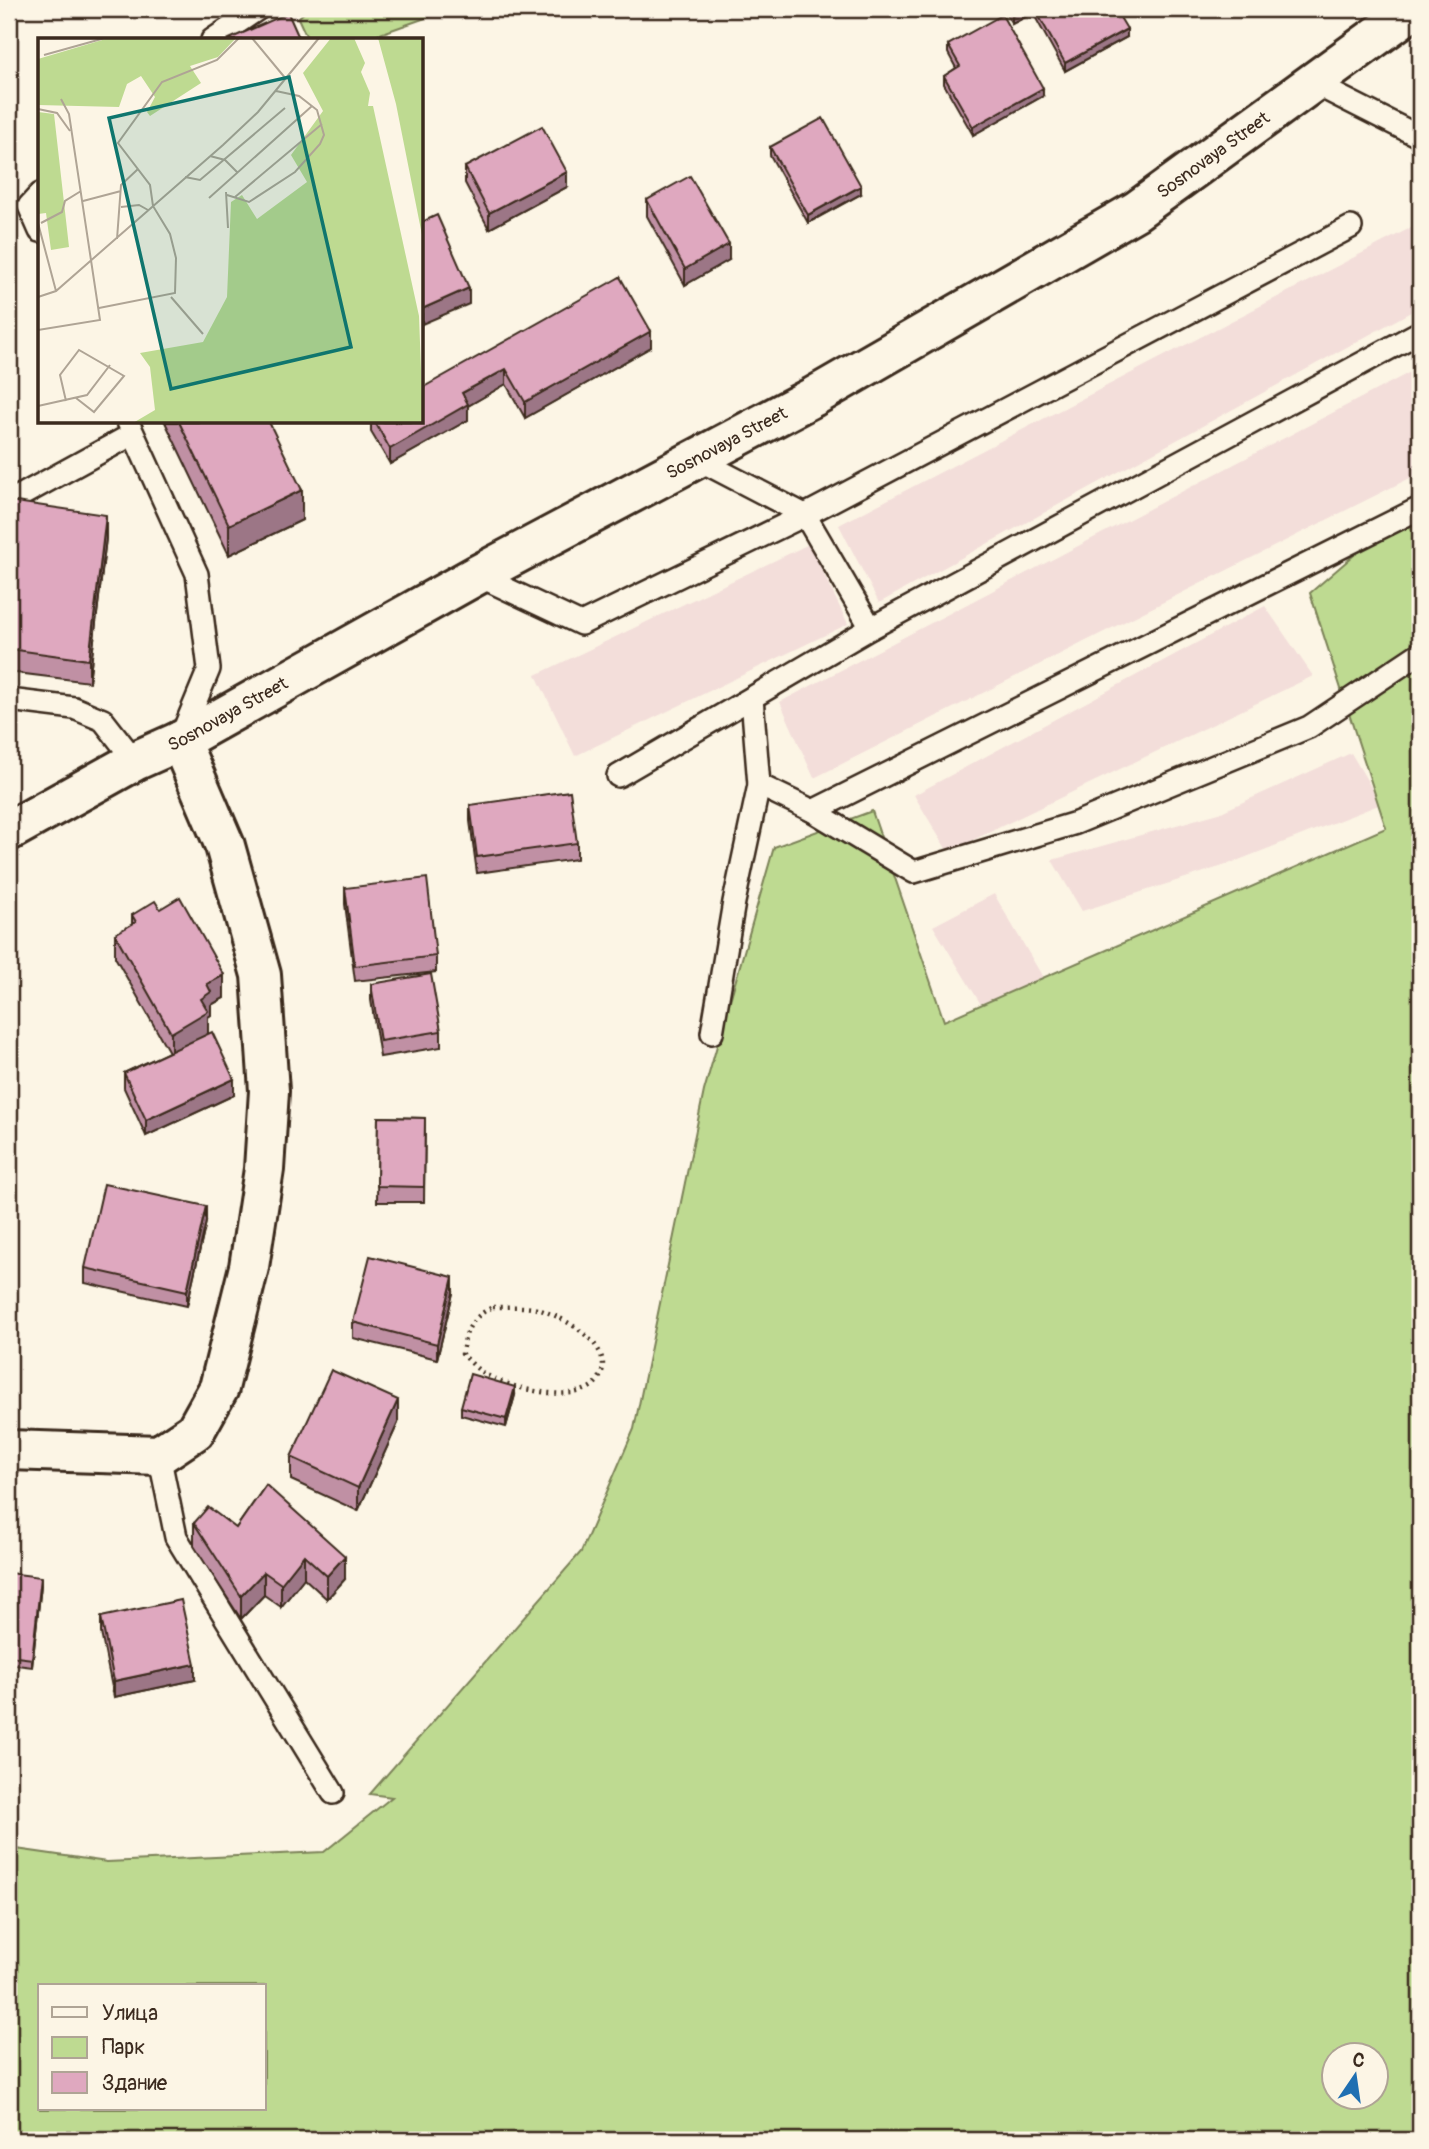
<svg xmlns="http://www.w3.org/2000/svg" width="1429" height="2149" viewBox="0 0 1429 2149" font-family="Pangolin,sans-serif">
  <style>
    .built { fill: #f3deda }
    .green { fill: #beda91; stroke: #7c8258; stroke-width: 2; fill-rule: evenodd }
    .lines { fill: none; stroke-linecap: round; stroke-linejoin: round }
    .lane-casing { stroke: #3b2a1e; stroke-width: 26 }
    .street-casing { stroke: #3b2a1e; stroke-width: 44 }
    .path { stroke: #3b2a1e; stroke-width: 4.5; stroke-dasharray: 2 5; stroke-linecap: butt }
    .lane { stroke: #fcf5e5; stroke-width: 21 }
    .street { stroke: #fcf5e5; stroke-width: 38 }
    .wall { fill: #c090a4; stroke: #3b2a1e; stroke-width: 2 }
    .shaded-wall { fill: #9c7686; stroke: #3b2a1e; stroke-width: 2 }
    .building { fill: #dfa8bf; stroke: #3b2a1e; stroke-width: 2 }
    .labels { text-anchor: middle; dominant-baseline: central; stroke-width: 7; stroke-linejoin: round; paint-order: stroke }
    .street-label { font-size: 18px; fill: #3b2a1e; stroke: #fcf5e5 }
    .inset-road { fill: none; stroke: #afa495; stroke-width: 2 }
    .view { fill: #0f766e; fill-opacity: 0.15; stroke: #0f766e; stroke-width: 3.5 }
    .inset-edge { fill: none; stroke: #3b2a1e; stroke-width: 3.5 }
  </style>
  <rect width="100%" height="100%" fill="#fcf5e5"/>
  <filter id="ink" filterUnits="userSpaceOnUse"><feTurbulence type="fractalNoise" baseFrequency=".0143" numOctaves="2"/><feDisplacementMap in="SourceGraphic" scale="14" xChannelSelector="R" yChannelSelector="G"/><feConvolveMatrix kernelMatrix="1 2 1 2 8 2 1 2 1" color-interpolation-filters="sRGB"/></filter>
  <g filter="url(#ink)">
    <!-- built -->
    <g class="built">
      <path d="M1420 223V307L879 603 839 525Z"/>
      <path d="M1420 367V473L814 778 780 702Z"/>
      <path d="M809 544 848 624 575 756 536 675Z"/>
      <path d="M1265 606 1313 676 948 852 914 795Z"/>
      <path d="M1351 753 1381 804 1226 865 1082 911 1052 860 1219 813Z"/>
      <path d="M994 894 1101 1076 1040 1101 933 926Z"/>
    </g>
    <!-- green -->
    <g class="green">
      <path d="M308 9H451L363 40H308L298 18Z"/>
      <path d="M1420 498V2140H9V1848L107 1862 324 1852 392 1797 370 1794 581 1552 634 1429 704 1091 774 847 872 811 944 1021 1386 828 1310 593ZM40 1986H264V2109H40ZM1334 2054H1376V2096H1334Z"/>
    </g>
    <g class="lines">
      <!-- lane casing -->
      <g class="lane-casing">
        <g id="lane">
          <path d="M212 40 258 9"/>
          <path d="M1313 83 1420 137"/>
          <path d="M40 194 29 206 40 231"/>
          <path d="M128 422 197 574 209 669 180 739"/>
          <path d="M699 460 805 515 871 628"/>
          <path d="M9 502 133 434"/>
          <path d="M477 575 581 624 805 515 1351 227"/>
          <path d="M9 700 74 708 103 720 135 761"/>
          <path d="M618 776 871 628 1420 332"/>
          <path d="M759 785 813 811 914 872 1076 823 1309 727 1420 653"/>
          <path d="M813 811 1420 508"/>
          <path d="M712 1033 734 902 759 785 752 698"/>
          <path d="M159 1455 176 1537 333 1793"/>
        </g>
      </g>
      <!-- street casing -->
      <g class="street-casing">
        <g id="street">
          <path id="s1" d="M9 831 135 761 180 741 477 575 813 397 1136 211 1414 9"/>
          <path d="M9 1450 159 1455 195 1431 219 1388 249 1267 264 1169 269 1091 261 975 225 846 180 741"/>
        </g>
      </g>
      <!-- path -->
      <path class="path" d="M493 1307C510 1307 530 1305 546 1312 568 1320 619 1349 598 1380 579 1407 506 1388 482 1372 475 1368 469 1360 462 1354 465 1331 471 1317 493 1307Z"/>
      <!-- lane -->
      <use href="#lane" class="lane"/>
      <!-- street -->
      <use href="#street" class="street"/>
    </g>
    <!-- wall -->
    <g class="wall">
      <path d="M1003 9H1115L1127 37 1065 71 1033 13 1012 24Z"/>
      <path d="M948 45 1043 96 973 135 944 84V76L956 68 948 53Z"/>
      <path d="M770 147 861 194 808 223 770 155Z"/>
      <path d="M465 167 567 187 489 229 465 183Z"/>
      <path d="M647 200 729 260 685 285 647 216Z"/>
      <path d="M620 277 651 347 525 418 506 384 468 406V420L390 464 371 432V422H422Z"/>
      <path d="M165 422H269L302 520 229 555Z"/>
      <path d="M9 501 106 538 89 682 9 672Z"/>
      <path d="M470 805 577 843V859L477 873 470 821Z"/>
      <path d="M345 888 436 956V972L355 981 345 904Z"/>
      <path d="M160 909 224 998 211 1005V1015L208 1017V1034L234 1095 146 1136 124 1088V1073L169 1052 115 957V934L132 925V915Z"/>
      <path d="M371 984 441 1031V1047L380 1057 371 1000Z"/>
      <path d="M378 1117 425 1118 424 1202H377Z"/>
      <path d="M206 1222 187 1306 85 1283V1268Z"/>
      <path d="M453 1293 437 1359 353 1338V1322Z"/>
      <path d="M515 1395 506 1427 461 1415V1407Z"/>
      <path d="M398 1423 358 1511 291 1480V1457Z"/>
      <path d="M266 1485 345 1579 327 1599 304 1578 281 1607 264 1595 241 1619 194 1546V1523L236 1528Z"/>
      <path d="M9 1573 41 1585 32 1667 9 1664Z"/>
      <path d="M101 1617 195 1680 114 1697 101 1633Z"/>
    </g>
    <!-- shaded-wall -->
    <g class="shaded-wall">
      <path d="M1026 9H1033V13L1012 24V16Z"/>
      <path d="M1213 9H1223L1213 14Z"/>
      <path d="M1127 29V37L1065 71V63Z"/>
      <path d="M1043 88V96L973 135V127Z"/>
      <path d="M567 172V187L489 229V213Z"/>
      <path d="M861 186V194L808 223V215Z"/>
      <path d="M729 244V260L685 285V269Z"/>
      <path d="M469 288V304L422 324V309Z"/>
      <path d="M651 331V347L525 418V402Z"/>
      <path d="M506 369V384L468 406V420L390 464V449L462 393Z"/>
      <path d="M302 490V520L229 555V525Z"/>
      <path d="M106 515V538L89 682V660Z"/>
      <path d="M224 975V998L211 1005V1015L208 1017V1034L171 1055V1033L201 999 207 984Z"/>
      <path d="M234 1079V1095L146 1136V1120Z"/>
      <path d="M13 1102V1117L9 1120V1104Z"/>
      <path d="M206 1206V1222L187 1306V1291Z"/>
      <path d="M453 1277V1293L437 1359V1344Z"/>
      <path d="M515 1387V1395L506 1427V1419Z"/>
      <path d="M398 1400V1423L358 1511V1488Z"/>
      <path d="M304 1555V1578L281 1607V1584Z"/>
      <path d="M345 1556V1579L327 1599V1576Z"/>
      <path d="M264 1572V1595L241 1619V1596Z"/>
      <path d="M41 1577V1585L32 1667V1659Z"/>
      <path d="M195 1664V1680L114 1697V1681Z"/>
    </g>
    <!-- building -->
    <g class="building">
      <path d="M1008 9H1026L1012 16Z"/>
      <path d="M1035 9H1115L1127 29 1065 63Z"/>
      <path d="M288 13 300 40H227Z"/>
      <path d="M1002 15 1043 88 973 127 944 76 960 66 948 45Z"/>
      <path d="M823 118 861 186 808 215 770 147Z"/>
      <path d="M542 126 567 172 489 213 465 167Z"/>
      <path d="M690 176 729 244 685 269 647 200Z"/>
      <path d="M437 215 469 288 422 309V222Z"/>
      <path d="M620 277 651 331 525 402 506 369 462 393 468 404 390 449 375 422H422V388Z"/>
      <path d="M179 422H269L302 490 229 525Z"/>
      <path d="M9 501 106 515 89 660 9 649Z"/>
      <path d="M570 791 577 843 477 857 470 805Z"/>
      <path d="M427 878 436 956 355 966 345 888Z"/>
      <path d="M180 897 224 975 207 984 211 992 201 999 208 1011 171 1033 115 934 136 922 132 915 155 901 160 909Z"/>
      <path d="M431 974 441 1031 380 1041 371 984Z"/>
      <path d="M212 1032 234 1079 146 1120 124 1073Z"/>
      <path d="M9 1093 13 1102 9 1104Z"/>
      <path d="M378 1117 425 1118 424 1187 377 1186Z"/>
      <path d="M104 1184 206 1206 187 1291 85 1268Z"/>
      <path d="M370 1256 453 1277 437 1344 353 1322Z"/>
      <path d="M331 1370 398 1400 358 1488 291 1457Z"/>
      <path d="M470 1374 515 1387 506 1419 461 1407Z"/>
      <path d="M266 1485 345 1556 327 1576 304 1555 281 1584 264 1572 241 1596 194 1523 208 1507 236 1528Z"/>
      <path d="M9 1573 41 1577 32 1659 9 1656Z"/>
      <path d="M181 1600 195 1664 114 1681 101 1617Z"/>
    </g>
  </g>
  <g class="labels">
    <!-- street labels -->
    <g class="street-label">
      <text stroke="none"><textPath href="#s1" startOffset="1382">Sosnovaya Street</textPath></text>
      <text stroke="none"><textPath href="#s1" startOffset="816">Sosnovaya Street</textPath></text>
      <text stroke="none"><textPath href="#s1" startOffset="248">Sosnovaya Street</textPath></text>
    </g>
  </g>
  <!-- overview -->
  <g transform="translate(38 38)">
    <rect width="385" height="385" fill="#fcf5e5"/>
    <path d="M71 0H198L180 19 152 28 163 45 112 78 109 74 117 59 103 38 89 46 81 69 0 67V21ZM293 0H316L327 25 323 34 332 55 330 68H335L381 278 385 385H95L117 372 112 329 102 315 165 304 189 259 193 164 204 157 219 181 269 144 253 117 285 73 265 35ZM340 0H385V202L358 66ZM0 74 16 76 31 209 13 212 8 175 0 176Z" fill="#beda91"/>
    <path class="inset-road" d="M214 0 248 41M6 17 67 0M0 71 19 75 32 93M172 118 187 122 199 134M147 139 162 142 247 70M188 154 190 190M189 157 211 164 257 134 282 106 286 97 279 72 261 58 238 53M197 159 284 86M171 160 274 68M45 163 83 153M83 169 101 167 110 172M0 185 18 253M3 185 24 174 27 163 43 153M79 201 83 147 100 131M0 259 18 253 185 107 220 74 281 0M133 259 165 296M61 270 137 255 138 220 132 196 115 168 112 147 80 105 124 44 179 22 201 0M0 292 62 282 31 76 23 61M28 363 22 337 41 312 86 338 56 374 38 360M0 368 49 357 72 327"/>
    <path class="view" d="M251 39 313 309 133 351 71 80Z"/>
    <rect width="385" height="385" class="inset-edge"/>
  </g>
  <!-- margin -->
  <rect width="1429" height="2149" fill="none" stroke="#fcf5e5" stroke-width="35"/>
  <rect x="18" y="18" width="1394" height="2114" fill="none" stroke="#3b2a1e" stroke-width="2.5" filter="url(#ink)"/>
  <!-- legend -->
  <rect x="38" y="1984" width="228" height="126" fill="#fcf5e5" stroke="#afa495" stroke-width="2"/>
  <rect x="52" y="2007" width="35" height="10" fill="#fcf5e5" stroke="#afa495" stroke-width="2"/>
  <text x="102" y="2020" font-size="21" fill="#3b2a1e">Улица</text>
  <rect x="52" y="2037" width="35" height="21" fill="#beda91" stroke="#afa495" stroke-width="2"/>
  <text x="102" y="2054" font-size="21" fill="#3b2a1e">Парк</text>
  <rect x="52" y="2072" width="35" height="21" fill="#dfa8bf" stroke="#afa495" stroke-width="2"/>
  <text x="102" y="2090" font-size="21" fill="#3b2a1e">Здание</text>
  <!-- north arrow -->
  <g transform="translate(1355 2076) rotate(13)"><circle r="33" fill="#fcf5e5" stroke="#afa495" stroke-width="2"/>
  <path d="M0-5L12 26L0 18L-12 26Z" fill="#1f6fb2"/>
  <text y="-10" font-size="19" font-weight="bold" text-anchor="middle" fill="#3b2a1e">С</text>
  </g>
</svg>
